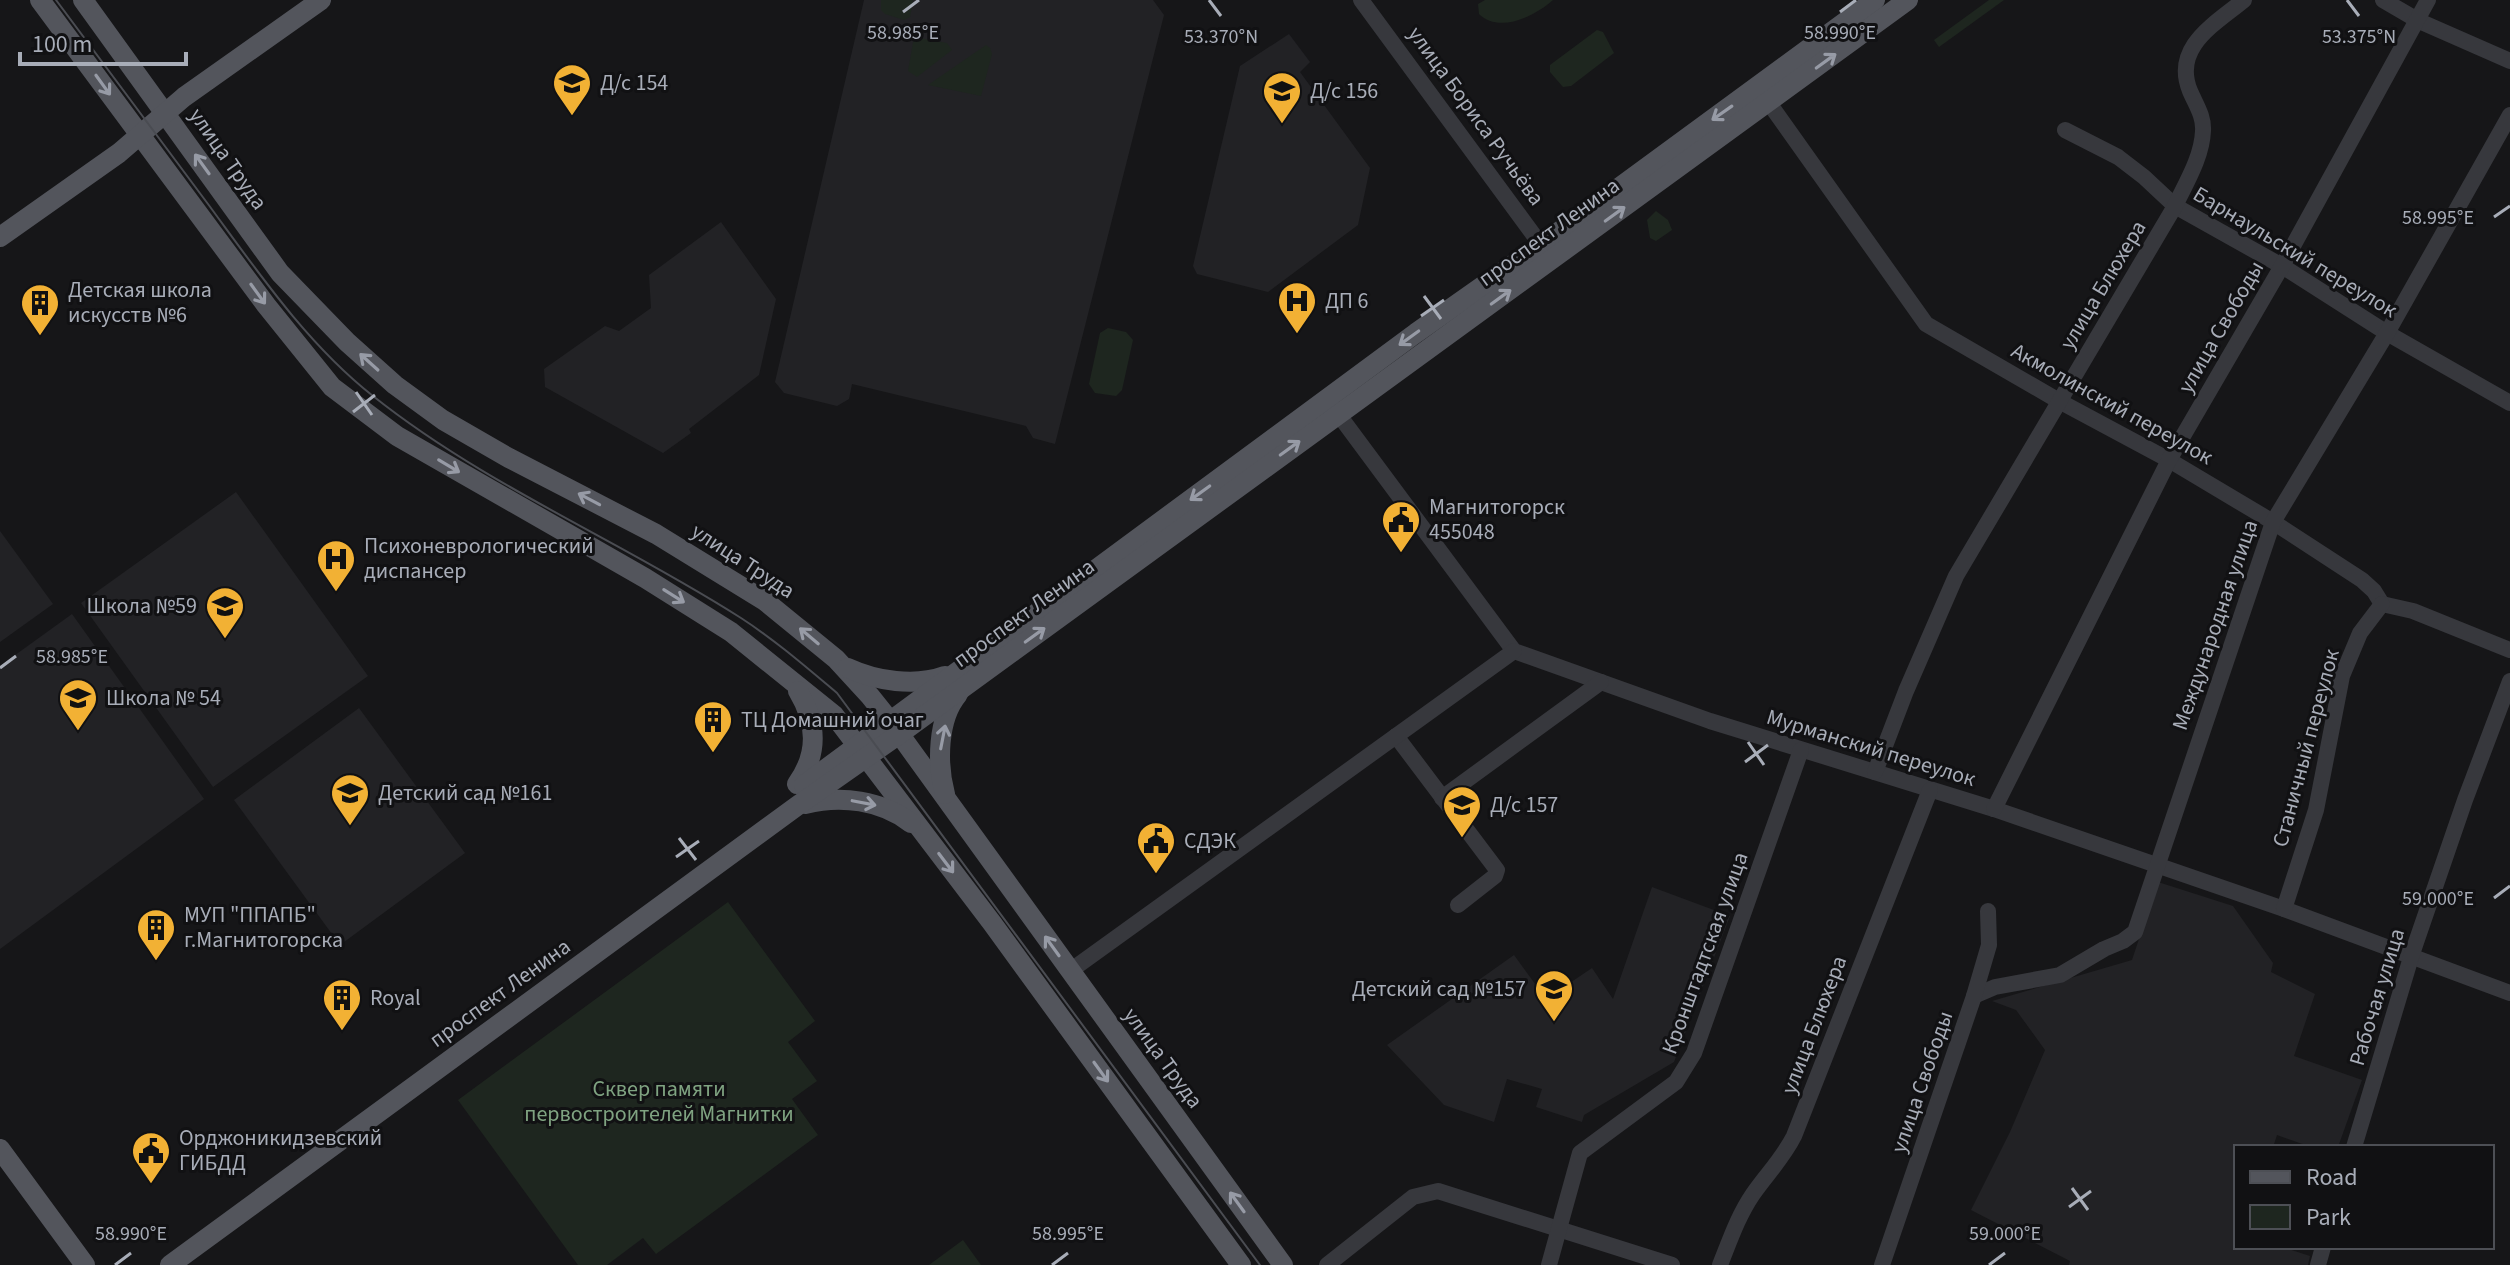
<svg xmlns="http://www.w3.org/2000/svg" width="2510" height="1265" viewBox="0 0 2510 1265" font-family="'Source Sans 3',sans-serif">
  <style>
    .built { fill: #222225 }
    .green { fill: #1e261f }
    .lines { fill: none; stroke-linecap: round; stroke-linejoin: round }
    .minor { stroke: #37383d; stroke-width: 16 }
    .major { stroke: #53555c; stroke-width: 20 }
    .tram { stroke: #4a4c52; stroke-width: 2 }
    .oneway { stroke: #979ba6 }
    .ticks { fill: none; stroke: #a8adb8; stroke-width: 3 }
    .labels { text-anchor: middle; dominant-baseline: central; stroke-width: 6; stroke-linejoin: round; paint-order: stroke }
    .poi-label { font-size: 22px; fill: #a8adb8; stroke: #111113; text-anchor: start }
    .street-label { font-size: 22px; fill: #a8adb8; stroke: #111113 }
    .park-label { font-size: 22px; fill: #7fa381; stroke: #111113 }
    .ticks-label { font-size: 20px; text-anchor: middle; fill: #a8adb8; stroke: #111113; stroke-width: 6; stroke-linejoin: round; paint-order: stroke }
  </style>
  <rect width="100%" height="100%" fill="#161618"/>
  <!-- built -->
  <g class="built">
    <path d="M864 0H1153L1164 15 1055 444 1033 438 1026 426 852 384 849 399 837 406 784 393 775 382Z"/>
    <path d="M1289 34 1310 62 1300 72 1370 168 1358 225 1268 292 1197 274 1193 266 1240 66Z"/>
    <path d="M721 222 776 299 759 375 689 429 691 433 663 453 545 387 544 369 605 326 619 331 651 308 649 275Z"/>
    <path d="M236 492 368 676 213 787 81 603Z"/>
    <path d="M0 531 53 604 0 642Z"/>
    <path d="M72 614 204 799 0 949V666Z"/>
    <path d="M359 708 465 853 340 945 234 800Z"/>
    <path d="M2158 882 2233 906 2273 963 2271 972 2315 994 2294 1056 2362 1080 2338 1147H2311L2277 1135 2273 1147H2236V1247H2282L2310 1256 2308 1265H2069L2070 1261 1971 1210 2010 1132 2045 1050 2016 1010 1992 1001 2132 960Z"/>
    <path d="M1652 887 1730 916 1674 1062 1584 1115 1582 1122 1536 1107 1542 1089 1507 1079 1494 1122 1444 1105 1387 1045 1514 955 1546 999 1592 968 1613 999Z"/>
  </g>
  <!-- green -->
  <g class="green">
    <path d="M881 0H913L910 17 904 20 885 14 881 10Z"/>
    <path d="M1485 0H1553C1535 16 1499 34 1479 14L1478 4Z"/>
    <path d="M1989 0H2004L1939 47 1934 40Z"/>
    <path d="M1597 30 1603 32 1614 53 1571 86 1563 87 1550 72V65Z"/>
    <path d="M914 37 947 43 952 50 917 77 908 71Z"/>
    <path d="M986 45 990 48 992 54 981 96 928 85Z"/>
    <path d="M1656 211 1668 220 1672 230 1656 241 1650 238 1647 220Z"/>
    <path d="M1108 328 1126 332 1133 340 1122 390 1116 396 1095 393 1089 384 1100 333Z"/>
    <path d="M728 902 815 1021 788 1042 817 1081 792 1099 818 1135 656 1254 643 1238 607 1265H578L458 1100Z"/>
    <path d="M963 1240 981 1265H929Z"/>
  </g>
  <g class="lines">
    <!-- minor -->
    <g class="minor">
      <path d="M1361 0 1541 245"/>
      <path d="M2383 0 2419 21 2510 61"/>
      <path d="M1769 103 1926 324 2059 401 2169 460 2273 522 2362 580 2374 591 2382 604"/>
      <path d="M2065 130 2118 157 2144 177 2175 206 2282 266 2387 333 2510 403"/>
      <path d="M1333 407 1514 651 1710 721 1994 809 2284 909 2510 993"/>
      <path d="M2382 604 2413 611 2510 650"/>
      <path d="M1396 736 1497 870 1495 876 1458 905"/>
      <path d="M1875 772 1906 691 1956 576 2175 206C2186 183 2202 157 2203 131 2204 116 2196 105 2190 91 2172 47 2215 24 2244 0"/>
      <path d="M1442 798 1601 682"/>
      <path d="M1994 809 2169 460 2282 266 2428 0"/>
      <path d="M2284 909 2316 810 2342 676 2360 633 2382 604"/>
      <path d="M1070 971 1514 651"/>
      <path d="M1974 996 1995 987 2060 975 2104 949 2123 941 2135 932 2273 522 2387 333 2510 115"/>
      <path d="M2354 1147 2412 954 2465 800 2510 681"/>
      <path d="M1327 1265 1413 1197 1438 1191 1672 1265"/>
      <path d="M1549 1265 1580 1153 1676 1082 1694 1053 1801 750"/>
      <path d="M1720 1265C1730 1240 1738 1216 1753 1194 1767 1174 1783 1158 1794 1136L1930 790"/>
      <path d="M1882 1265 1974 996 1989 945 1988 911"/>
      <path d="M2318 1265 2323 1247"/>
    </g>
    <!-- major -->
    <g class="major">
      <path d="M40 0 266 305 332 387 397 436 645 578 731 632 834 715 992 923 1241 1265"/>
      <path d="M83 0 280 273 347 342 395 385 443 420 509 458 656 534 765 601 836 659 870 696 890 721 1283 1265"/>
      <path d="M0 237 119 153 184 97 321 0"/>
      <path d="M848 668C876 681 915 687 945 676"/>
      <path d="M797 784C819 753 817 723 798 691"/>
      <path d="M804 785 1416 333 1541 245 1875 0"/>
      <path d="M945 794C937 764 937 719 958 694"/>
      <path d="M805 804C841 795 881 800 911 823"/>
      <path d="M0 1149 85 1265"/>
      <path d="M170 1265 797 806 898 735 1908 0"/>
    </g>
    <!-- tram -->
    <path class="tram" d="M56 0C107 68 158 136 208 204 258 272 307 344 373 396 486 486 621 541 741 618 775 640 806 667 837 693L1260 1265"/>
  </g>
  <!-- one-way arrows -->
  <defs><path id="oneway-shaft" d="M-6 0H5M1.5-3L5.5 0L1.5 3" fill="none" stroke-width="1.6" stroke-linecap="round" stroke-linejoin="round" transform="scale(2)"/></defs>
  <g class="oneway">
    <use href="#oneway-shaft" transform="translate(1826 61) rotate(-36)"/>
    <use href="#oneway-shaft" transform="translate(103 85) rotate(54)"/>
    <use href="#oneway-shaft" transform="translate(1722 113) rotate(145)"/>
    <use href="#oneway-shaft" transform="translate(202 164) rotate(-126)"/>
    <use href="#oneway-shaft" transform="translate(1615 214) rotate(-36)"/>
    <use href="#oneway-shaft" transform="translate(258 294) rotate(54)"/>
    <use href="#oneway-shaft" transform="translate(1501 297) rotate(-36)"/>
    <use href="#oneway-shaft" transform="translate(1409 338) rotate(144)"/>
    <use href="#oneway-shaft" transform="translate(369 362) rotate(-138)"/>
    <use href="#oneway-shaft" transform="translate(1290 448) rotate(-36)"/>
    <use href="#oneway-shaft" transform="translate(449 466) rotate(31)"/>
    <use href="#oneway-shaft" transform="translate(1200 493) rotate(144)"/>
    <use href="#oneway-shaft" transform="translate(589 499) rotate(-152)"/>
    <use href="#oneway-shaft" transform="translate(674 596) rotate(32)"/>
    <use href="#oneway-shaft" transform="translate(1035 635) rotate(-36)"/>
    <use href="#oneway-shaft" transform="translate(809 636) rotate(-140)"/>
    <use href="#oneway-shaft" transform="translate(943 737) rotate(-79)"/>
    <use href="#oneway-shaft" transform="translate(864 803) rotate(11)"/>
    <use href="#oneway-shaft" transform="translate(946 863) rotate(53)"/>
    <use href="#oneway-shaft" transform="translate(1052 946) rotate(-126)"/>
    <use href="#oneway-shaft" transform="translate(1101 1072) rotate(54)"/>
    <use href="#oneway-shaft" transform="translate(1237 1202) rotate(-126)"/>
  </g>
  <!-- ticks -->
  <path class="ticks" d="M1209 0 1221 16M2347 0 2359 16M903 12 919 0M1840 12 1856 0M2494 217 2510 206M1424 296 1441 319M1421 316 1444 300M356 392 372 415M353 412 375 395M0 668 16 656M1748 742 1764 765M1745 762 1768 745M679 838 696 860M676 857 699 841M2494 898 2510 886M2072 1188 2088 1210M2069 1207 2091 1191M115 1265 131 1253M1052 1265 1068 1253M1989 1265 2005 1253"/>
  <!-- icons -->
  <defs>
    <g id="school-pin" transform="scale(2)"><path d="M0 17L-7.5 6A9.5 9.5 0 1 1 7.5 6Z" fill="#f2b134" stroke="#111113"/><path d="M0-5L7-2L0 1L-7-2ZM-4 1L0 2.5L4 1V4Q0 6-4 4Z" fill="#111"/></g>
    <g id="hospital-pin" transform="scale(2)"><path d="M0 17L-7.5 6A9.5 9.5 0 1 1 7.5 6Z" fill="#f2b134" stroke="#111113"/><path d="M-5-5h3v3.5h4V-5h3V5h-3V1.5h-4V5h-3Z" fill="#111"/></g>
    <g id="building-pin" transform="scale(2)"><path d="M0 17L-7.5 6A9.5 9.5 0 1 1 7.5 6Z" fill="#f2b134" stroke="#111113"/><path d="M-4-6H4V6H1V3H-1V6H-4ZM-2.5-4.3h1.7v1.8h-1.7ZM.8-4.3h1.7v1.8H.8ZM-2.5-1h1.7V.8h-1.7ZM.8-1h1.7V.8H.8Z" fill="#111"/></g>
    <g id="civic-pin" transform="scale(2)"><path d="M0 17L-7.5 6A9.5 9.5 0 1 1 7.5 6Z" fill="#f2b134" stroke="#111113"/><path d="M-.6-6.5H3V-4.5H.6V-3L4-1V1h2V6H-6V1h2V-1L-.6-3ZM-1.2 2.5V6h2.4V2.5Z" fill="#111"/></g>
  </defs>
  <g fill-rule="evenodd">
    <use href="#school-pin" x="572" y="83"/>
    <use href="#school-pin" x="1282" y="91"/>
    <use href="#hospital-pin" x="1297" y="301"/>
    <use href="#building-pin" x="40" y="303"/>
    <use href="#civic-pin" x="1401" y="520"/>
    <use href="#hospital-pin" x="336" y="559"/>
    <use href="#school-pin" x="225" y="606"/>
    <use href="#school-pin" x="78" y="698"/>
    <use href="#building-pin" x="713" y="720"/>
    <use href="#school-pin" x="350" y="793"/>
    <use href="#school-pin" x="1462" y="805"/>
    <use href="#civic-pin" x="1156" y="841"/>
    <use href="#building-pin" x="156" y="928"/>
    <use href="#school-pin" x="1554" y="989"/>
    <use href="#building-pin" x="342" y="998"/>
    <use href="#civic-pin" x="151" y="1151"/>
  </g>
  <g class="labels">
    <!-- poi labels -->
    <g class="poi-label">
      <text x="600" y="83">Д/с 154</text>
      <text x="1310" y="91">Д/с 156</text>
      <text x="68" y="290">Детская школа<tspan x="68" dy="25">искусств №6</tspan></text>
      <text x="1325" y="301">ДП 6</text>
      <text x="1429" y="507">Магнитогорск<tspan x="1429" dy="25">455048</tspan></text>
      <text x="364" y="546">Психоневрологический<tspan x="364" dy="25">диспансер</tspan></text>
      <text x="197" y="606" text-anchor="end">Школа №59</text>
      <text x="106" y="698">Школа № 54</text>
      <text x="741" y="720">ТЦ Домашний очаг</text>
      <text x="378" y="793">Детский сад №161</text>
      <text x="1490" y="805">Д/с 157</text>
      <text x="1184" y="841">СДЭК</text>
      <text x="184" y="915">МУП "ППАПБ"<tspan x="184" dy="25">г.Магнитогорска</tspan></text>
      <text x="1526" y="989" text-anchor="end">Детский сад №157</text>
      <text x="370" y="998">Royal</text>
      <text x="179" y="1138">Орджоникидзевский<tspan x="179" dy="25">ГИБДД</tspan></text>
    </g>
    <!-- street labels -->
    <g class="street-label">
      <text transform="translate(1476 116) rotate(54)">улица Бориса Ручьёва</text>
      <text transform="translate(228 159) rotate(55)">улица Труда</text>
      <text transform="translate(1549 232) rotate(-36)">проспект Ленина</text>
      <text transform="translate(2295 252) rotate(31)">Барнаульский переулок</text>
      <text transform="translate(2103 285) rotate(-59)">улица Блюхера</text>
      <text transform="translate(2221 327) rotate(-60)">улица Свободы</text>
      <text transform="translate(2112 404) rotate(29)">Акмолинский переулок</text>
      <text transform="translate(743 561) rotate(33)">улица Труда</text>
      <text transform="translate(1024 613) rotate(-36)">проспект Ленина</text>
      <text transform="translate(2215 625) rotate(-71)">Международная улица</text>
      <text transform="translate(1871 748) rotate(17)">Мурманский переулок</text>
      <text transform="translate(2306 748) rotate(-75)">Станичный переулок</text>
      <text transform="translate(1705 953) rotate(-70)">Кронштадтская улица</text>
      <text transform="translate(500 993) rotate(-36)">проспект Ленина</text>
      <text transform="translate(2377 997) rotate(-73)">Рабочая улица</text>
      <text transform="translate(1814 1025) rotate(-69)">улица Блюхера</text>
      <text transform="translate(1163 1058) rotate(54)">улица Труда</text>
      <text transform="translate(1922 1082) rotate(-71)">улица Свободы</text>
    </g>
    <!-- park labels -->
    <g class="park-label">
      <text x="659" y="1089">Сквер памяти<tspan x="659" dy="25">первостроителей Магнитки</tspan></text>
    </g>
  </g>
  <g class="ticks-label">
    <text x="1840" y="39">58.990°E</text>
    <text x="903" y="39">58.985°E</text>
    <text x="1221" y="43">53.370°N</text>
    <text x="2359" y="43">53.375°N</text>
    <text x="2438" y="224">58.995°E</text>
    <text x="72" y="663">58.985°E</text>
    <text x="2438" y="905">59.000°E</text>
    <text x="131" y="1240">58.990°E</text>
    <text x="1068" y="1240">58.995°E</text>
    <text x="2005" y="1240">59.000°E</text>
  </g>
  <!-- legend -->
  <rect x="2234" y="1145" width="260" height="104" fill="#111113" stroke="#4d4f55" stroke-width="2"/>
  <rect x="2250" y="1171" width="40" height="12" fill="#53555c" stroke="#4d4f55" stroke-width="2"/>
  <text x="2306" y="1185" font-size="24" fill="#a8adb8">Road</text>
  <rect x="2250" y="1205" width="40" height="24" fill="#1e261f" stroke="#4d4f55" stroke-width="2"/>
  <text x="2306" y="1225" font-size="24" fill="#a8adb8">Park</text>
  <!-- scale -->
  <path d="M20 52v12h166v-12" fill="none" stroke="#a8adb8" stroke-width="4"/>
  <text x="32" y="52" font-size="24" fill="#a8adb8" stroke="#111113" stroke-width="6" paint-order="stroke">100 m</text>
</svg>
